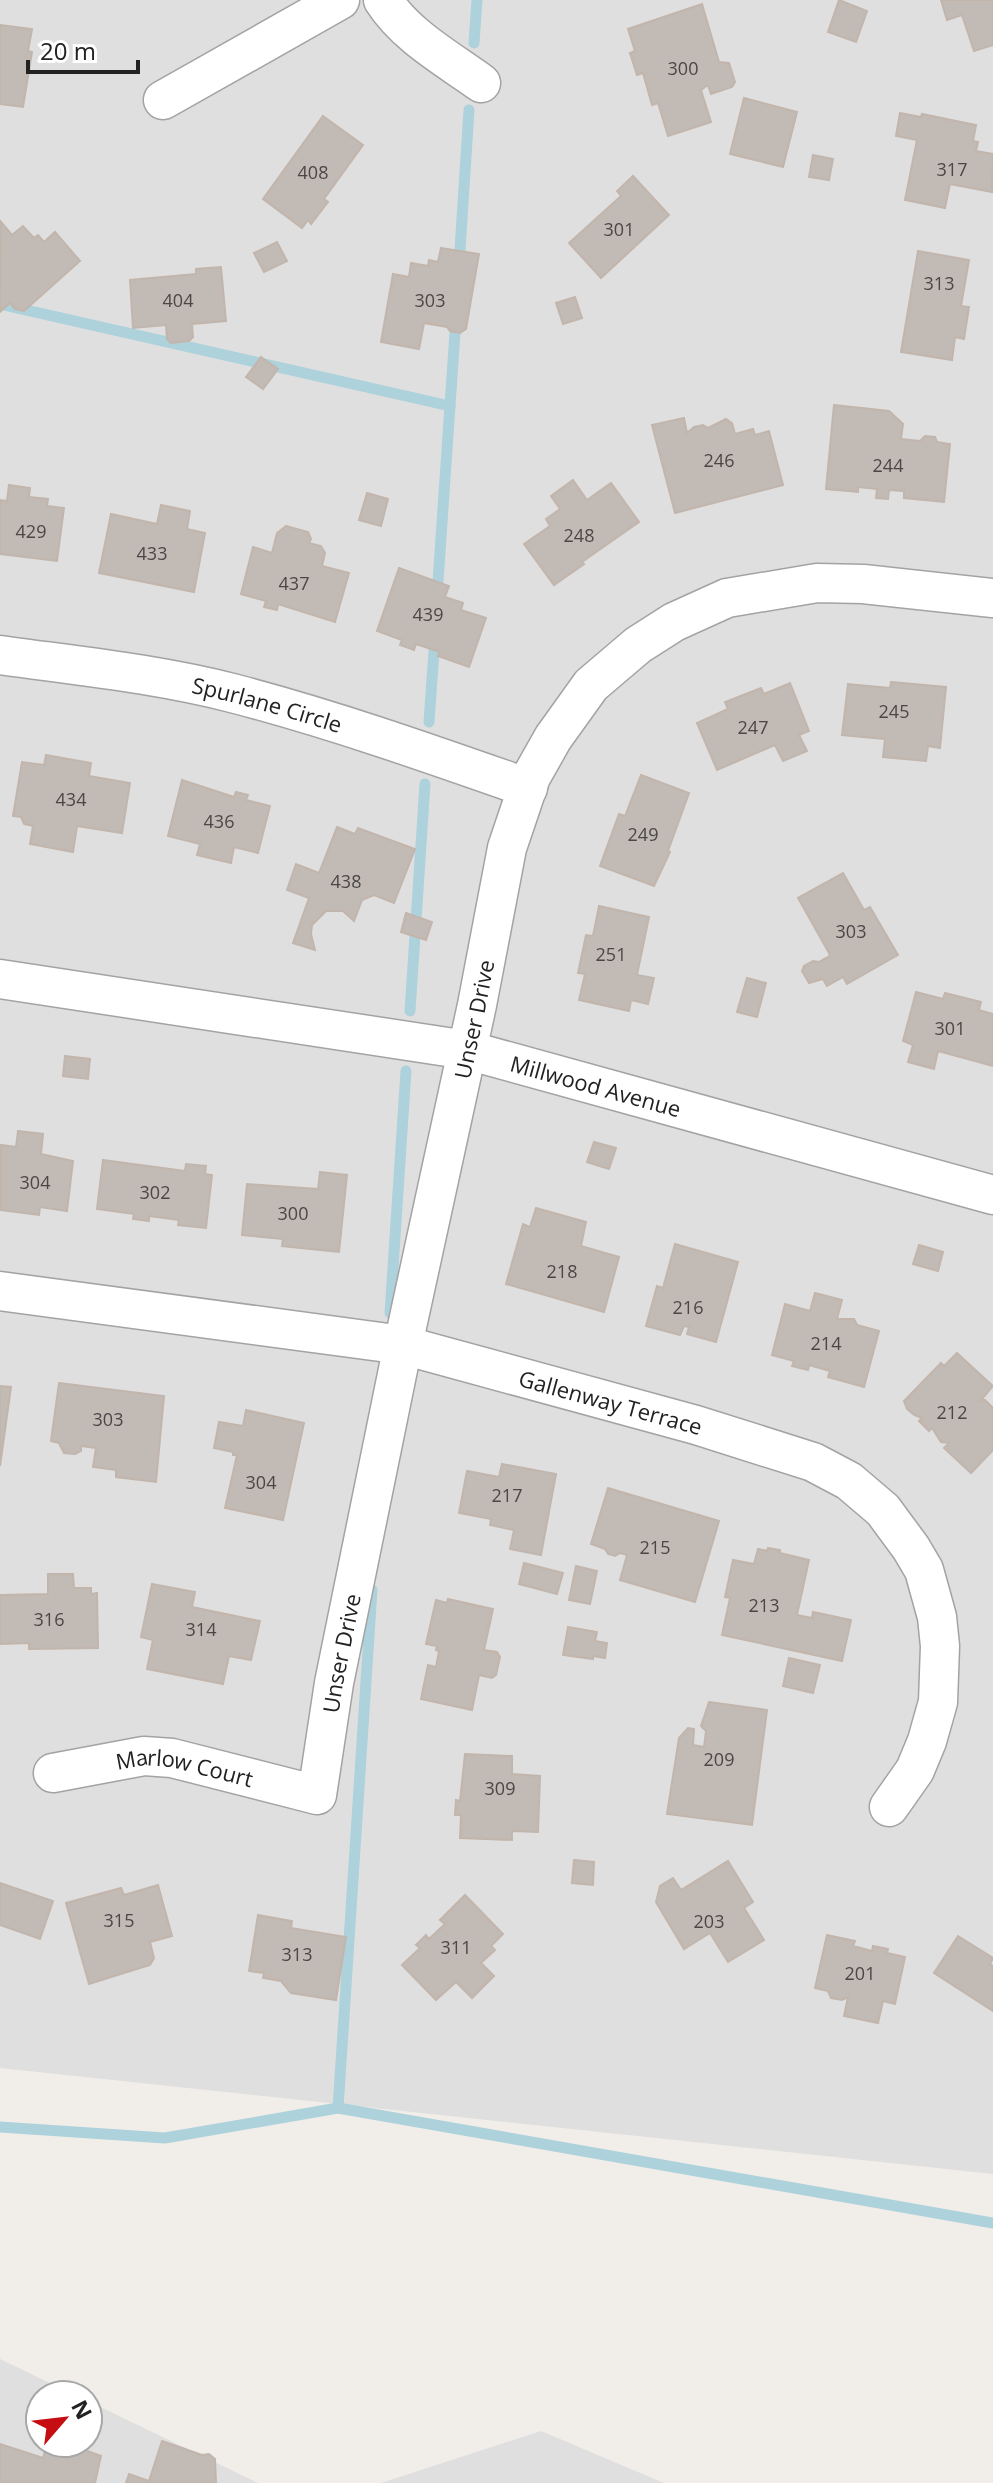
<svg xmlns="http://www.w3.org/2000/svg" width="993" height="2483" viewBox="0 0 993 2483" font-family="'Open Sans',sans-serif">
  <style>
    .residential { fill: #e0dfdf }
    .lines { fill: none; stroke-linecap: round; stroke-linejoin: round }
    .stream { stroke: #add2dc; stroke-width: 11 }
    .building { fill: #c2bab5; stroke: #c2b5ac; stroke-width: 2 }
    .minor-casing { stroke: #a3a3a3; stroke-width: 41 }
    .minor { stroke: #fff; stroke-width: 38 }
    .labels { text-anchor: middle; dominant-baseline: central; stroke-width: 7; stroke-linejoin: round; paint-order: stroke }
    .number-label { font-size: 18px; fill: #4a4847 }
    .street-label { font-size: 22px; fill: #222; stroke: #fff }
  </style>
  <rect width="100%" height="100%" fill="#f1eee9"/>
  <!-- residential -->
  <g class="residential">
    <path d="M0 0H993V2174L0 2068Z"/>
    <path d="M0 2359 75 2395H40V2443H88V2401L258 2483H0Z"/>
    <path d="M541 2431 664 2483H381Z"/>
  </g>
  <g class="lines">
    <!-- stream -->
    <g class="stream">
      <path d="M474 43 477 0"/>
      <path d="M459 265 469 110"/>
      <path d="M0 304 450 406"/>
      <path d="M437 596 456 318"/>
      <path d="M429 722 435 637"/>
      <path d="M410 1011 425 784"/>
      <path d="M390 1313 406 1071"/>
      <path d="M338 2108 372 1590"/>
      <path d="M0 2127 165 2138 338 2108 993 2223"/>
    </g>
  </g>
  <!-- building -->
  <g class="building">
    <path d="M839 0 867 11 856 42 828 32Z"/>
    <path d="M941 0H993V45L974 51 962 15 947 20Z"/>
    <path d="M702 4 719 62 729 63 735 82 732 87 711 94 708 85 701 90 711 122 668 136 658 103 652 105 643 73 637 75 630 53 635 51 628 29Z"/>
    <path d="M0 25 32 29 28 51 32 52 23 107 0 104Z"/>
    <path d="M744 98 797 112 783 167 730 154Z"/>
    <path d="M900 113 921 117 922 114 976 125 973 141 978 142 976 151 993 154 992 192 950 184 945 208 905 200 917 140 896 136Z"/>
    <path d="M323 116 363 145 324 199 328 202 311 224 308 220 302 228 263 199Z"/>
    <path d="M813 155 833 159 829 180 809 177Z"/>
    <path d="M633 176 669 215 601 278 569 243 621 196 617 191Z"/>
    <path d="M1 222 12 235 23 226 34 238 38 235 44 242 55 232 80 261 24 311 15 309 10 303 0 312Z"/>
    <path d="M277 242 287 261 264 272 254 253Z"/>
    <path d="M441 248 479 254 466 329 460 333 450 331 447 327 424 323 419 349 381 342 393 274 409 277 411 263 428 266 429 260 438 262Z"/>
    <path d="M918 251 969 260 961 306 969 307 964 339 955 337 952 360 901 352Z"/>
    <path d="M221 267 226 321 192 324 193 337 189 341 171 343 167 339 166 325 133 328 130 280 196 274V269Z"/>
    <path d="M575 297 582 318 563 324 556 303Z"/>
    <path d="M261 357 278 369 263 389 246 377Z"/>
    <path d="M834 405 889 411 903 424 901 439 920 441 925 436 935 437 937 442 950 444 944 502 904 498V491L889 490 888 499 876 498 877 489 858 487V492L826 489Z"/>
    <path d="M684 418 687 433 694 427 703 425 708 428 726 419 732 423 735 434 753 429 755 435 769 431 783 485 675 513 652 425Z"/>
    <path d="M573 480 587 500 611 483 639 522 582 562 584 564 554 585 524 544 550 526 546 519 560 509 551 496Z"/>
    <path d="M9 485 30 488 29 497 48 499 47 506 64 508 57 561 0 554V500L7 501Z"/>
    <path d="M367 493 388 499 381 526 359 520Z"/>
    <path d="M161 505 190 511 187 529 205 533 194 592 99 573 111 514 157 524Z"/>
    <path d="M286 526 308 532 311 539 309 543 321 546 325 553 322 566 349 573 335 622 278 604 277 610 264 607 266 601 241 594 253 547 272 553 277 533Z"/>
    <path d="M399 568 449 586 445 597 463 603 461 610 486 618 469 667 438 656 440 652 416 644 414 650 400 645 402 640 377 631Z"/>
    <path d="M891 682 946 687 940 748 928 746 926 761 883 757 885 739 842 735 848 684 890 688Z"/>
    <path d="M790 683 809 731 799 735 807 751 783 761 775 745 717 770 697 723 728 709 725 702 761 688 764 694Z"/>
    <path d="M46 755 91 763 89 776 130 783 122 833 77 826 73 852 30 844 33 826 24 824 21 817 13 816 22 762 44 765Z"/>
    <path d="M641 775 689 793 668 851 670 852 654 886 600 866 619 814 625 816Z"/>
    <path d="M182 780 234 797 236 792 248 795 246 800 270 806 258 853 234 847 231 863 197 855 200 844 168 836Z"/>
    <path d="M337 827 355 834 358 828 415 849 394 903 374 895 362 900 354 921 343 911H326L312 925 311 934 315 950 293 943 309 898 287 890 296 864 319 873Z"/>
    <path d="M843 873 864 910 870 907 898 955 847 984 843 977 827 986 823 979 809 983 802 971 804 966 813 961 819 962 830 956 829 953 798 898Z"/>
    <path d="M599 906 649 917 637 975 654 978 648 1004 631 1000 629 1011 579 1000 585 974 578 973 586 935 593 936Z"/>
    <path d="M406 913 432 922 426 940 401 932Z"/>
    <path d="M747 978 766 983 757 1017 737 1012Z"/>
    <path d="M916 992 943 999 945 993 981 1002 979 1010 993 1014V1066L938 1051 934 1069 908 1062 913 1045 903 1041Z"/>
    <path d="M65 1056 90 1059 88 1079 63 1076Z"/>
    <path d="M18 1131 43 1134 41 1154 73 1161 67 1211 40 1207 39 1215 1 1210V1145L16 1147Z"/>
    <path d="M594 1142 616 1148 609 1169 587 1162Z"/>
    <path d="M103 1160 185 1171 186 1164 206 1166 205 1174 212 1175 206 1228 178 1225 179 1220 149 1216V1221L133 1219 134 1214 97 1209Z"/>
    <path d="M320 1172 347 1175 339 1252 282 1246 283 1239 242 1235 247 1184 318 1189Z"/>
    <path d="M536 1208 586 1222 581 1246 619 1257 604 1312 506 1284 523 1224 530 1227Z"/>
    <path d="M675 1244 738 1262 716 1342 687 1334 689 1327 684 1326 680 1335 646 1326 657 1286 663 1288Z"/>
    <path d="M919 1245 943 1252 938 1271 913 1264Z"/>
    <path d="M815 1293 842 1300 837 1319H854L857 1325 879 1331 864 1387 828 1377 830 1371 809 1365 808 1370 792 1366 794 1361 772 1355 785 1304 810 1311Z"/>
    <path d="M957 1353 993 1386 981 1400H985L993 1408V1450L971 1473 944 1448 949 1443 941 1442 932 1428 929 1431 919 1421 922 1418 914 1415 907 1409 904 1401 941 1363 944 1366Z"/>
    <path d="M59 1383 164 1396 156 1482 116 1477V1470L93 1467 96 1448 81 1446V1451L75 1454 64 1453 59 1443 51 1441Z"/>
    <path d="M0 1386 11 1387 0 1466Z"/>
    <path d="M246 1410 304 1423 283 1520 225 1508 237 1455H233V1452L214 1448 219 1422 243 1426Z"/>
    <path d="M502 1464 556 1474 541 1555 510 1549 514 1530 490 1525 491 1519 459 1513 467 1471 499 1477Z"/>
    <path d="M608 1488 719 1521 695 1602 620 1580 627 1555 620 1553 615 1556 608 1554 605 1549 591 1544Z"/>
    <path d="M768 1548 780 1550V1553L809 1560 797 1615 812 1618 813 1612 851 1620 842 1661 722 1635 730 1598 725 1597 733 1560 754 1564 758 1549 767 1551Z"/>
    <path d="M524 1563 563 1573 557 1594 519 1584Z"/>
    <path d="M576 1566 597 1571 590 1604 569 1600Z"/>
    <path d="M48 1574H73L74 1588H91V1594L97 1593 98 1648 29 1649V1643L0 1644V1595L48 1594Z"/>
    <path d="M152 1584 195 1592 192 1607 260 1621 251 1660 229 1656 223 1684 147 1669 153 1640 141 1637Z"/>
    <path d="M448 1599 493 1609 484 1650 497 1652 500 1657 496 1675 492 1678 479 1675 472 1710 421 1699 428 1665 436 1667 439 1651 436 1650 437 1646 426 1644 436 1600 447 1603Z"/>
    <path d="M568 1627 597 1632 595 1641 607 1643 605 1658 593 1656V1659L563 1655Z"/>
    <path d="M789 1658 820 1665 813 1693 783 1686Z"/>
    <path d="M709 1702 767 1710 752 1825 667 1814 679 1738 688 1728 694 1729 693 1745 704 1747 706 1731 701 1726Z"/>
    <path d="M465 1754 512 1756V1774L540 1776 538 1832 512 1831V1840L460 1838 461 1815H455L456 1800 460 1801Z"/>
    <path d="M574 1860 594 1862 593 1885 572 1883Z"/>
    <path d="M728 1861 753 1902 744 1908 764 1940 728 1962 710 1933 684 1949 656 1902 660 1886 673 1878 681 1890Z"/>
    <path d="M0 1883 53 1901 40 1939 0 1925Z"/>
    <path d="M158 1885 172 1936 150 1942 154 1958 150 1965 89 1984 66 1903 121 1888 124 1895Z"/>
    <path d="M465 1895 503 1934 491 1946 495 1950 481 1963 494 1976 472 1998 456 1982 436 2000 402 1965 420 1948 416 1945 426 1935 429 1939 445 1924 440 1920Z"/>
    <path d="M258 1915 292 1921 291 1928 346 1937 336 2000 291 1993 281 1981 263 1978 264 1973 249 1971Z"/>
    <path d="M827 1935 855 1941 853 1946 872 1951 873 1946 888 1949 887 1953 905 1957 895 2004 883 2001 878 2023 844 2016 848 1997 842 2000 831 1998 828 1991 815 1988Z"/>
    <path d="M958 1936 993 1958 990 1964 993 1966V2011L934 1973Z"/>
    <path d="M162 2441 202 2455 209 2454 215 2459 216 2483H126L129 2474 149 2481Z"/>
    <path d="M0 2444 43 2458 45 2451 66 2457 67 2451 74 2446 101 2456 95 2483H0Z"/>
  </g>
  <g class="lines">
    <!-- minor casing -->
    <g class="minor-casing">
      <g id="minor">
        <path d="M383 0C406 36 448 59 481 83"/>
        <path d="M163 100 340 0"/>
        <path id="s1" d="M0 655C79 666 159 674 236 694 335 720 431 754 528 788"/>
        <path id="s2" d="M0 979 467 1050 993 1195"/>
        <path id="s3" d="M0 1291 403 1345 696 1425 813 1462 849 1481 883 1510 911 1548 924 1570 937 1617 940 1646 938 1702 927 1741 915 1770 889 1807"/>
        <path id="s4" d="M53 1773 144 1756 172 1758 317 1795 334 1683 403 1345 477 1005 507 848 531 777 553 738 591 685 638 645 674 622 727 598 817 583 863 584 993 598"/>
      </g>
    </g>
    <!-- minor -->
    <use href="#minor" class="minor"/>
  </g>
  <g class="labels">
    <!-- number labels -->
    <g class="number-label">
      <text x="683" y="68">300</text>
      <text x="952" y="169">317</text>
      <text x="313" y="172">408</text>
      <text x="619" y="229">301</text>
      <text x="939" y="283">313</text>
      <text x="178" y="300">404</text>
      <text x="430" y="300">303</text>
      <text x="719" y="460">246</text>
      <text x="888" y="465">244</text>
      <text x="31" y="531">429</text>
      <text x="579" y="535">248</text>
      <text x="152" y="553">433</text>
      <text x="294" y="583">437</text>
      <text x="428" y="614">439</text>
      <text x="894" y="711">245</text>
      <text x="753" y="727">247</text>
      <text x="71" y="799">434</text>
      <text x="219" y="821">436</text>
      <text x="643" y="834">249</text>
      <text x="346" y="881">438</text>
      <text x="851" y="931">303</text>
      <text x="611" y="954">251</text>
      <text x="950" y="1028">301</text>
      <text x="35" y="1182">304</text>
      <text x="155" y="1192">302</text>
      <text x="293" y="1213">300</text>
      <text x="562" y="1271">218</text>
      <text x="688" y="1307">216</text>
      <text x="826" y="1343">214</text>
      <text x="952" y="1412">212</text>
      <text x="108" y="1419">303</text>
      <text x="261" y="1482">304</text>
      <text x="507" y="1495">217</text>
      <text x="655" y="1547">215</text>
      <text x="764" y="1605">213</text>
      <text x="49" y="1619">316</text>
      <text x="201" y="1629">314</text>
      <text x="719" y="1759">209</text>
      <text x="500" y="1788">309</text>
      <text x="119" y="1920">315</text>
      <text x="709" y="1921">203</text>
      <text x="456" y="1947">311</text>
      <text x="297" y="1954">313</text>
      <text x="860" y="1973">201</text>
    </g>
    <!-- street labels -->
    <g class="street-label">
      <text stroke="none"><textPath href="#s1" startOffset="272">Spurlane Circle</textPath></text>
      <text stroke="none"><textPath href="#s4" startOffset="1062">Unser Drive</textPath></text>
      <text stroke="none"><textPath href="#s2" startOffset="606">Millwood Avenue</textPath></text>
      <text stroke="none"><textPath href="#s3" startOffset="622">Gallenway Terrace</textPath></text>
      <text stroke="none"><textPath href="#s4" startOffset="414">Unser Drive</textPath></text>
      <text stroke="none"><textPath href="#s4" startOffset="134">Marlow Court</textPath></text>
    </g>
  </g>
  <!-- north arrow -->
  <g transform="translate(64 2419) rotate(62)"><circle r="38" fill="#ffffff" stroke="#a7a7a7" stroke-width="2"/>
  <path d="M0-6L14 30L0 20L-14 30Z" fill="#c60d12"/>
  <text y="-12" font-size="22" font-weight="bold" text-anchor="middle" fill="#222222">N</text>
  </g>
  <!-- scale -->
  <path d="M28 60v12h110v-12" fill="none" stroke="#222222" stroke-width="4"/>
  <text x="40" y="60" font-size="24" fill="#222222" stroke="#ffffff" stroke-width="6" paint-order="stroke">20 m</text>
</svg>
